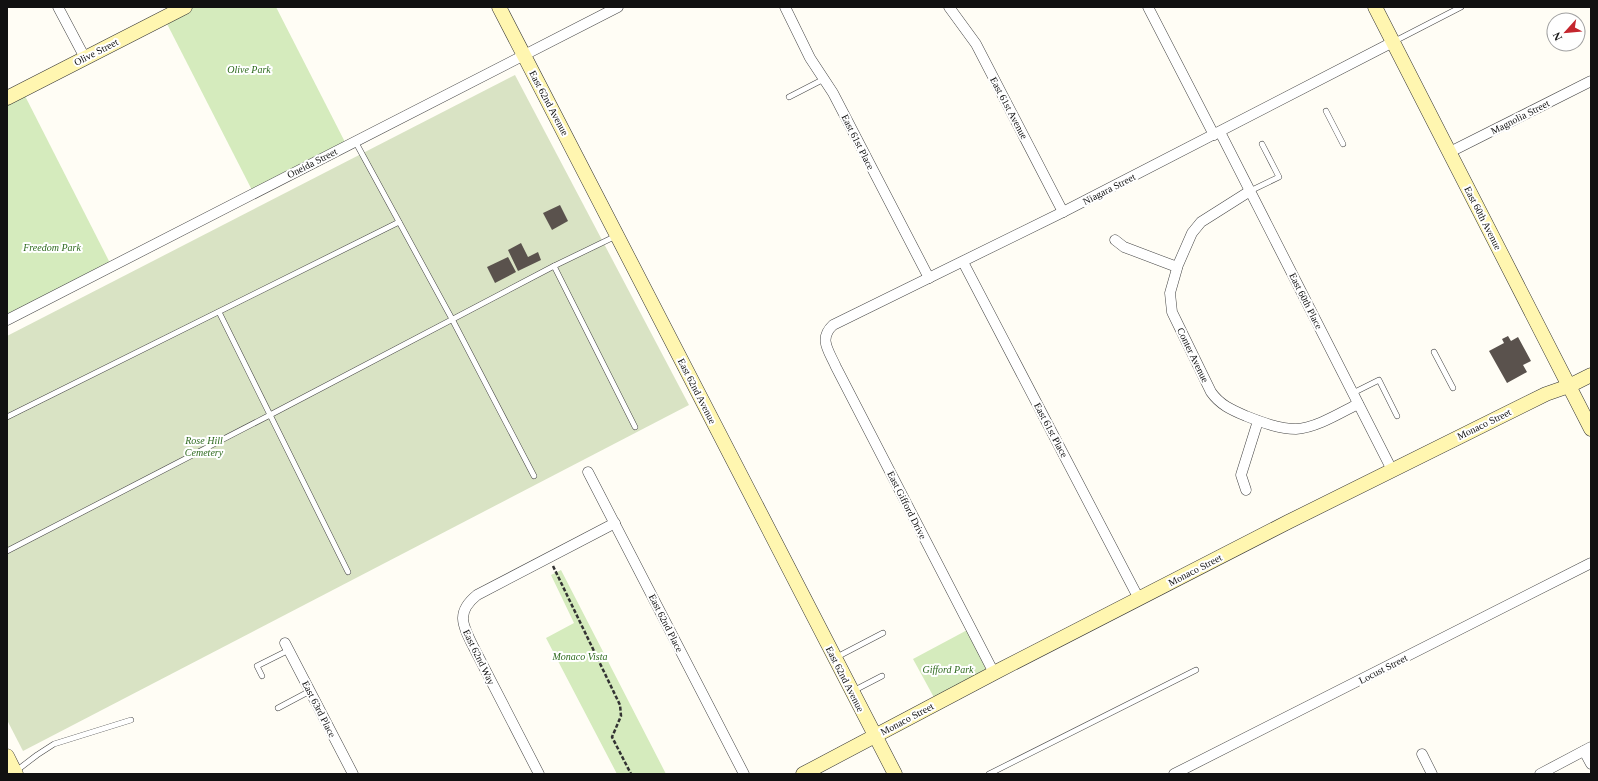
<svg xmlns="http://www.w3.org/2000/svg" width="1598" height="781" viewBox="0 0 1598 781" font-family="'Times New Roman',serif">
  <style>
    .green { fill: #d5ebbd }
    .cemetery { fill: #d9e3c4 }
    .building { fill: #5a524d }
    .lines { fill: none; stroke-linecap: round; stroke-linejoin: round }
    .lane-casing { stroke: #444; stroke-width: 6 }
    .street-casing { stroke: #444; stroke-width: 11 }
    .secondary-casing { stroke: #333; stroke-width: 15 }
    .path { stroke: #333; stroke-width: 2.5; stroke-dasharray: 4 2; stroke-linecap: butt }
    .lane { stroke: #fff; stroke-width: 5 }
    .street { stroke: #fff; stroke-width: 10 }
    .secondary { stroke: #fff6b0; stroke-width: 14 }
    .labels { text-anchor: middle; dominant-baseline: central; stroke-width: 4; stroke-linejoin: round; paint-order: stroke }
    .street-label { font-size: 10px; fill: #111; stroke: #fff }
    .park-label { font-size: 10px; font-style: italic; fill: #2f6b1f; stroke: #fff }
  </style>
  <rect width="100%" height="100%" fill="#fffdf5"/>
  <!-- green -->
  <g class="green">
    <path d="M185 7H276L347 146 254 194 164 18Z"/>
    <path d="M22 90 112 267 7 320V98Z"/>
    <path d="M561 570 666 774H617L546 638 574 623 551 575Z"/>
    <path d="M971 628 994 673 937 703 913 659Z"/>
  </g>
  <!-- cemetery -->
  <path class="cemetery" d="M515 75 689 405 23 751 7 720V336Z"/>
  <!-- building -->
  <g class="building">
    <path d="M560 205 568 221 552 230 543 213Z"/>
    <path d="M521 243 528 257 538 252 541 260 518 271 508 250Z"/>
    <path d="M508 257 516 272 495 283 487 267Z"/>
    <path d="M1508 336 1511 341 1518 337 1531 361 1523 365 1527 372 1507 383 1489 351 1504 343 1502 339Z"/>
  </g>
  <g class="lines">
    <!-- lane casing -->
    <g class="lane-casing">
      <g id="lane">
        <path d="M1395 41 1461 7"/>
        <path d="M789 97 824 79"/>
        <path d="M1326 111 1343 144"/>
        <path d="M355 141 452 319 534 476"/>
        <path d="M1250 191 1279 177 1262 144"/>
        <path d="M554 266 635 427"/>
        <path d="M219 312 348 572"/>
        <path d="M1434 352 1453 388"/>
        <path d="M1353 393 1379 380 1397 416"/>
        <path d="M7 417 399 222"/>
        <path d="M7 551 270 415 554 266 616 236"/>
        <path d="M835 658 883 633"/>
        <path d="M262 676 257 666 289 650"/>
        <path d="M853 691 882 676"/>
        <path d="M278 708 310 691"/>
        <path d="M16 771 37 755 54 744 131 720"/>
        <path d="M989 774 1196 670"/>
      </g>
    </g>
    <!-- street casing -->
    <g class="street-casing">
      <g id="street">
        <path d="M58 7 85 58"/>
        <path d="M785 7 810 58 833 93 929 278"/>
        <path d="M949 7 976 44 1063 212"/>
        <path d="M1148 7 1214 135"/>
        <path d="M1220 132 1392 470"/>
        <path d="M1450 152 1591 81"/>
        <path d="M1250 191 1201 222 1192 233 1178 265 1170 293 1172 312 1211 392C1220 405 1232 410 1246 416 1261 422 1279 429 1296 429 1316 428 1340 413 1358 404"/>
        <path d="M1115 240 1124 247 1177 267"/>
        <path d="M963 262 1139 599"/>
        <path d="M7 320 618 7"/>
        <path d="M588 472 744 774"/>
        <path d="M1246 490 1241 475 1258 421"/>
        <path d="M285 643 353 774"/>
        <path d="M994 673 836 367C829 351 818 339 833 325L1063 212 1393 42"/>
        <path d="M1584 751 1591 764"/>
        <path d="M1422 754 1432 774"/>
        <path d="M539 774 473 646C462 624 456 612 477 595L615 523"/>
        <path d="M1174 774 1591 563"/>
        <path d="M1540 774 1591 747"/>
      </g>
    </g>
    <!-- secondary casing -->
    <g class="secondary-casing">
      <g id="secondary">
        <path d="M499 7 895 774"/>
        <path d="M1375 7 1591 429"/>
        <path d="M7 98 185 7"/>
        <path d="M7 756 16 774"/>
        <path d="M803 774 994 673 1288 522 1546 394 1569 386 1591 375"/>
      </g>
    </g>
    <!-- path -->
    <path class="path" d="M553 566 620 705 621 716 612 737 631 774"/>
    <!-- lane -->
    <use href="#lane" class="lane"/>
    <!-- street -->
    <use href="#street" class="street"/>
    <!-- secondary -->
    <use href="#secondary" class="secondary"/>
  </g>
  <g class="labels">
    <!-- street labels -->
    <g class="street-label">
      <text transform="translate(96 52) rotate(-27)">Olive Street</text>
      <text transform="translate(549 103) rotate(62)">East 62nd Avenue</text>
      <text transform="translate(1009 108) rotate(62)">East 61st Avenue</text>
      <text transform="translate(1520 117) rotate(-27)">Magnolia Street</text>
      <text transform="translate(858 142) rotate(63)">East 61st Place</text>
      <text transform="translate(312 163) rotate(-27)">Oneida Street</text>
      <text transform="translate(1109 189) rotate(-27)">Niagara Street</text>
      <text transform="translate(1483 218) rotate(63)">East 60th Avenue</text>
      <text transform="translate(1306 301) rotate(63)">East 60th Place</text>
      <text transform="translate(1193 355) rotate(64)">Conter Avenue</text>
      <text transform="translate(697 391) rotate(63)">East 62nd Avenue</text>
      <text transform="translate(1484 424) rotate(-26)">Monaco Street</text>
      <text transform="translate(1051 430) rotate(62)">East 61st Place</text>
      <text transform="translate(907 505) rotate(63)">East Gifford Drive</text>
      <text transform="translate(1195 570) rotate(-27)">Monaco Street</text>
      <text transform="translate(666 623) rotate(63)">East 62nd Place</text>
      <text transform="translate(479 657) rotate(64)">East 62nd Way</text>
      <text transform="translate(1383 669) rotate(-27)">Locust Street</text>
      <text transform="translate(845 679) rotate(63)">East 62nd Avenue</text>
      <text transform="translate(319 709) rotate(63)">East 63rd Place</text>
      <text transform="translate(907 719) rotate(-28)">Monaco Street</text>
    </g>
    <!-- park labels -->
    <g class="park-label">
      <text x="249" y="69">Olive Park</text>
      <text x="52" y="247">Freedom Park</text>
      <text x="204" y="440">Rose Hill<tspan x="204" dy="12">Cemetery</tspan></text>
      <text x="580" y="656">Monaco Vista</text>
      <text x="948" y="669">Gifford Park</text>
    </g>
  </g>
  <!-- border -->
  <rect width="1598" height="781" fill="none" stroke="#111111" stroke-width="16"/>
  <!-- north arrow -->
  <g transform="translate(1566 32) rotate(243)"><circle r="19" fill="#ffffff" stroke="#a0a0a0"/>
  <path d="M0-3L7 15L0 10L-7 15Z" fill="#c4262e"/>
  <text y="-6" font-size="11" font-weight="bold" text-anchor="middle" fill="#111111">N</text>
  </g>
</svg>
